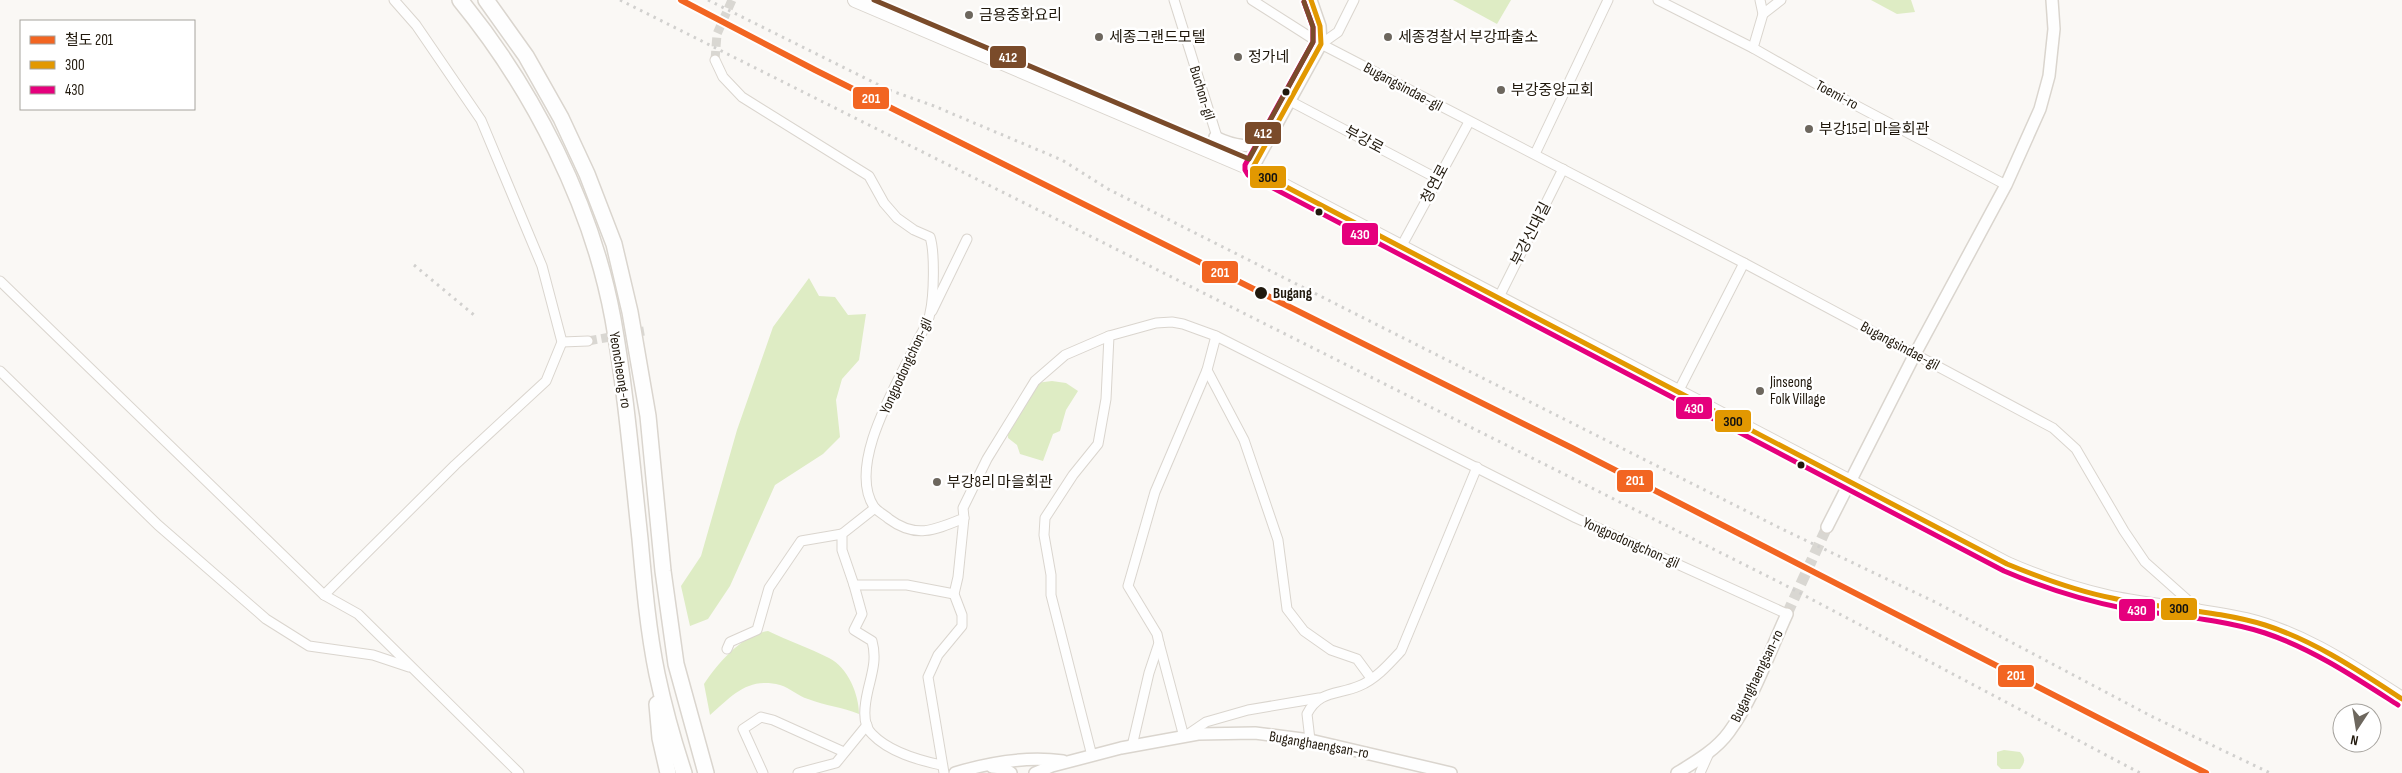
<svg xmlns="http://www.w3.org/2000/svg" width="2402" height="773" viewBox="0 0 2402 773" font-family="'Sofia Sans Condensed','Noto Sans KR',sans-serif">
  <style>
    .green { fill: #deecc4 }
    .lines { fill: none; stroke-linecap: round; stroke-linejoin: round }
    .minor-tunnel { stroke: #d9d7d2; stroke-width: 9; stroke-dasharray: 9 4.5; stroke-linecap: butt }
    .tertiary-tunnel { stroke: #d9d7d2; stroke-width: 11; stroke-dasharray: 11 5.5; stroke-linecap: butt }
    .minor-casing { stroke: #dad5ce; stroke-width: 11 }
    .tertiary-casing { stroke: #dad5ce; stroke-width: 14 }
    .secondary-casing { stroke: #dad5ce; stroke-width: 16 }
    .trunk-casing { stroke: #dad5ce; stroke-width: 18 }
    .minor { stroke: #fefefe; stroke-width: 9 }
    .tertiary { stroke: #fefefe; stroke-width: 11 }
    .secondary { stroke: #fefefe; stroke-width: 14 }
    .trunk { stroke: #fefefe; stroke-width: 15 }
    .rail { stroke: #d1d0ce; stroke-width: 3; stroke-dasharray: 2.5 5; stroke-linecap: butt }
    .bus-1-casing { stroke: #fff; stroke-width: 9 }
    .bus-2-casing { stroke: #fff; stroke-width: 9 }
    .bus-3-casing { stroke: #fff; stroke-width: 9 }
    .bus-1 { stroke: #e29801; stroke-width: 5 }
    .bus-2 { stroke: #e5007d; stroke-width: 5 }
    .bus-3 { stroke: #7a4b2a; stroke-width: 5 }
    .rail-1-casing { stroke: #fff; stroke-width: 10 }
    .rail-1 { stroke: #f26522; stroke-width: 6 }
    .poi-dot { fill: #6d675e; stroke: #fff; stroke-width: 2 }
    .bus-dot { fill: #21190d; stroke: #fff; stroke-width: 2 }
    .labels { text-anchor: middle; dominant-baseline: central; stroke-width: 5; stroke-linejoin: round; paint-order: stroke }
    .poi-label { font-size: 15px; fill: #21190d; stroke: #fff; text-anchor: start }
    .street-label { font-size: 15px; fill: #21190d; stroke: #fff }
    .stop-label { font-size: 15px; font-weight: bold; fill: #21190d; stroke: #fff; text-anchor: start }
    .line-badge { stroke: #fff; stroke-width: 2 }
    .badge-label { font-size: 14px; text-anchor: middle; font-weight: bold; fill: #fff }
    .pale-badge-label { font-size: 14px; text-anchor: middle; font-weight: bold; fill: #111 }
  </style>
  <rect width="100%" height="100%" fill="#faf8f5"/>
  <!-- green -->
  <g class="green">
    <path d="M1453 0H1511L1497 24Z"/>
    <path d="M1871 0H1911L1915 12 1897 14Z"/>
    <path d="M809 278 819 296 835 297 848 315 866 314 859 360 842 379 836 400 840 437 823 454 775 485 730 586 708 619 690 626 681 586 701 556 737 430 773 327Z"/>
    <path d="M1052 381 1066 383 1078 391 1066 410 1060 431 1053 434 1043 461 1020 454 1017 445 1008 438V429L1036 383Z"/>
    <path d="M768 631C788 641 810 648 829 658 848 667 859 695 859 714 843 707 825 706 808 699 798 696 790 688 780 685 748 677 733 695 710 715L704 684C718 663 742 635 768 631Z"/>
    <path d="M2004 750 2020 752C2026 759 2025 762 2020 769H2001L1997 765V752Z"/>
  </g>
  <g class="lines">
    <!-- minor-tunnel -->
    <g class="minor-tunnel">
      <path d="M715 60 717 34 732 0"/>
      <path d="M588 341 644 331"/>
    </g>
    <!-- tertiary-tunnel -->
    <path class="tertiary-tunnel" d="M1787 614 1827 527"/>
    <!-- minor casing -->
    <g class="minor-casing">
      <g id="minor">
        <path d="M1174 0 1223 156"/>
        <path d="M1252 0 1321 44 1744 263 2053 428 2076 449 2124 531 2145 562 2200 611"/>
        <path d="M1658 0 1753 48"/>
        <path d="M1760 0 1763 14"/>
        <path d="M1781 0 1763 14 1753 48 1827 90 2006 185"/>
        <path d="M1321 44 1338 32 1354 0"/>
        <path d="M715 60 723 77 742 97 869 176 884 203 897 218 914 230 930 237C935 252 934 296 930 313 929 322 922 332 918 340 899 381 846 464 874 507 878 512 885 515 889 519 916 539 935 530 964 518L963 508 987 459 1035 381 1065 355 1109 336"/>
        <path d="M1290 101 1438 179"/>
        <path d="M1535 154 1608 0"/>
        <path d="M1401 247 1469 122"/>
        <path d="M0 281 324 595 358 614 519 773"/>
        <path d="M1498 299 1563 169"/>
        <path d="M932 311 967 239"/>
        <path d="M1216 336 1207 370 1244 440 1278 540 1287 609 1304 631 1331 650 1357 659 1371 678"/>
        <path d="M562 342 588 341"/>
        <path d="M0 371 158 525 266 619 309 646 373 655 409 667"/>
        <path d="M1678 392 1744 263"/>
        <path d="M875 508 842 534V550L854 585H907L954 594"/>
        <path d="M854 585 862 614 854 630 872 641C877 659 872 673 868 690 865 703 861 724 872 734 889 752 918 760 941 765"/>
        <path d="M324 595 455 465 546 381 562 342 542 266 481 120 416 25 394 0"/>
        <path d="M1159 643 1184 737 1206 722 1248 710 1319 698"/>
        <path d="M727 649 730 642 757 630 769 588 801 541 842 534"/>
        <path d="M1310 740 1307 714C1319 690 1338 695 1359 686 1376 679 1389 664 1401 651L1477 467"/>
        <path d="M1132 746 1149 673 1159 643 1157 634 1128 586 1155 492 1207 370"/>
        <path d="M1092 756 1051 595V575L1044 535 1045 518 1073 475 1098 444 1106 399 1109 336 1156 323 1172 322 1183 324 1216 336 1576 518 1787 614"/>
        <path d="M763 773 743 729 761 717 773 720 844 752"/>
        <path d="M798 773 836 763 867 725"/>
        <path d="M944 773 928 677 938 655 962 626V615L954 594 958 577 964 518"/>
        <path d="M1700 773 1709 753"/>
      </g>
    </g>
    <!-- tertiary casing -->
    <g class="tertiary-casing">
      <g id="tertiary">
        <path d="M1215 137C1234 146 1251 150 1269 138"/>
        <path d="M1252 169 1321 44 1320 26 1311 0"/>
        <path d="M1827 527 1915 354 2006 185 2040 109 2049 76 2054 29 2052 0"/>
        <path d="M992 767 1003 768 1011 773"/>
        <path d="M955 773C991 762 1026 756 1063 761"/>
        <path d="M1035 773 1052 766 1121 748 1198 734 1255 733 1310 740 1451 773"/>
        <path d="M1677 773C1695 762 1716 750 1729 732 1754 698 1769 653 1787 614"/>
      </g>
    </g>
    <!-- secondary casing -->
    <g class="secondary-casing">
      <path id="secondary" d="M855 0 1252 169 2007 564C2041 579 2075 590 2111 598 2156 607 2202 610 2246 620 2304 634 2353 668 2402 699"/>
    </g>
    <!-- trunk casing -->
    <g class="trunk-casing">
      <g id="trunk">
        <path d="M460 0C533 89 592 205 613 319 626 392 632 466 640 539 644 584 648 630 657 674 664 707 673 740 684 773"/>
        <path d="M486 0 526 56 561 118 587 174 614 244 630 312 648 416 663 571 676 664 706 773"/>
        <path d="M657 704 660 738 668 773"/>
      </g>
    </g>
    <!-- minor -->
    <use href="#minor" class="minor"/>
    <!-- tertiary -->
    <use href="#tertiary" class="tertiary"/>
    <!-- secondary -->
    <use href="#secondary" class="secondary"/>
    <!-- trunk -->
    <use href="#trunk" class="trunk"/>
    <!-- rail -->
    <g class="rail">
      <path d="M620 0 1779 582 2140 773"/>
      <path d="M708 0 889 90 934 106 1062 160 1108 189 1782 529 1935 602 2151 716 2270 773"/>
      <path d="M414 265 474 315"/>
    </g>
    <!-- bus-1 casing -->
    <g class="bus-1-casing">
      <path id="bus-1" d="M1311 0 1320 26 1321 44 1252 169 2007 564C2041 578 2076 591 2112 598 2163 609 2215 610 2265 625 2315 641 2359 671 2402 699"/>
    </g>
    <!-- bus-2 casing -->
    <g class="bus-2-casing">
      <path id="bus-2" d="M1304 2 1313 27V42L1245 165V170L1248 175 2004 571C2044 588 2085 601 2127 609 2173 616 2221 619 2265 633 2313 649 2356 678 2398 705"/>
    </g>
    <!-- bus-3 casing -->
    <g class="bus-3-casing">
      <path id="bus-3" d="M874 0 1249 159 1313 42V27L1304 2"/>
    </g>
    <!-- bus-1 -->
    <use href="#bus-1" class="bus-1"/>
    <!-- bus-2 -->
    <use href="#bus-2" class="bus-2"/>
    <!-- bus-3 -->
    <use href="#bus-3" class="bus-3"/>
    <!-- rail-1 casing -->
    <g class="rail-1-casing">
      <path id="rail-1" d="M681 0 815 70 1572 448 2206 773"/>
    </g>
    <!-- rail-1 -->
    <use href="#rail-1" class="rail-1"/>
  </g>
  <!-- markers -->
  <g class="poi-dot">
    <circle cx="969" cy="15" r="5"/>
    <circle cx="1099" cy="37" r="5"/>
    <circle cx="1388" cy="37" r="5"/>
    <circle cx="1238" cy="57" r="5"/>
    <circle cx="1501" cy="90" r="5"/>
    <circle cx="1809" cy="129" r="5"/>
    <circle cx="1760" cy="391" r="5"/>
    <circle cx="937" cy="482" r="5"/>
  </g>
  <g class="bus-dot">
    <circle cx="1286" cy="92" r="4.5"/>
    <circle cx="1319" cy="212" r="4.5"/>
    <circle cx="1261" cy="293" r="7"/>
    <circle cx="1801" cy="465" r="4.5"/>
  </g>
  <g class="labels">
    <!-- poi labels -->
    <g class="poi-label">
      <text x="979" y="15">금용중화요리</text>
      <text x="1109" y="37">세종그랜드모텔</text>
      <text x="1398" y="37">세종경찰서 부강파출소</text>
      <text x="1248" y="57">정가네</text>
      <text x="1511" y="90">부강중앙교회</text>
      <text x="1819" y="129">부강15리 마을회관</text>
      <text x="1770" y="382">Jinseong<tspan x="1770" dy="17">Folk Village</tspan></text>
      <text x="947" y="482">부강8리 마을회관</text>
    </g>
    <!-- street labels -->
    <g class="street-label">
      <text transform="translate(1403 87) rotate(28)">Bugangsindae-gil</text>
      <text transform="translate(1202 93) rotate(73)">Buchon-gil</text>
      <text transform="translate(1837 95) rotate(28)">Toemi-ro</text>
      <text transform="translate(1364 140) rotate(28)">부강로</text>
      <text transform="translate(1435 184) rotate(-62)">청연로</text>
      <text transform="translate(1531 234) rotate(-63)">부강신대길</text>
      <text transform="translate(1900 346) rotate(28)">Bugangsindae-gil</text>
      <text transform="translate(906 366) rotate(-65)">Yongpodongchon-gil</text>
      <text transform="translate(620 370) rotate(81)">Yeoncheong-ro</text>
      <text transform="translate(1631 543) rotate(24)">Yongpodongchon-gil</text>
      <text transform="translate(1757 676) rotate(-64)">Buganghaengsan-ro</text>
      <text transform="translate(1319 745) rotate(10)">Buganghaengsan-ro</text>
    </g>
    <!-- stop labels -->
    <g class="stop-label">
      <text x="1273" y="293">Bugang</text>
    </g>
  </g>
  <g class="line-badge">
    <rect x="989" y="45" width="38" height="24" rx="5" fill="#7a4b2a"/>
    <rect x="852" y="86" width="38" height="24" rx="5" fill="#f26522"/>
    <rect x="1244" y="121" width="38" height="24" rx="5" fill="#7a4b2a"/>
    <rect x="1249" y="165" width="38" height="24" rx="5" fill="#e29801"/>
    <rect x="1341" y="222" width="38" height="24" rx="5" fill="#e5007d"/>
    <rect x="1201" y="260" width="38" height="24" rx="5" fill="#f26522"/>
    <rect x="1675" y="396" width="38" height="24" rx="5" fill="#e5007d"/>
    <rect x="1714" y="409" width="38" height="24" rx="5" fill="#e29801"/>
    <rect x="1616" y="469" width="38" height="24" rx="5" fill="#f26522"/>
    <rect x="2160" y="597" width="38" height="24" rx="5" fill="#e29801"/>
    <rect x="2118" y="598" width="38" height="24" rx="5" fill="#e5007d"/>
    <rect x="1997" y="664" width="38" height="24" rx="5" fill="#f26522"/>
  </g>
  <g class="badge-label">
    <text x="1008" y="62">412</text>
    <text x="871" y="103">201</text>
    <text x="1263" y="138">412</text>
    <text x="1360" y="239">430</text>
    <text x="1220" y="277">201</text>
    <text x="1694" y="413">430</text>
    <text x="1635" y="485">201</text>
    <text x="2137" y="615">430</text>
    <text x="2016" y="680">201</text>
  </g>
  <g class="pale-badge-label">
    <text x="1268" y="182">300</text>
    <text x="1733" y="426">300</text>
    <text x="2179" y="613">300</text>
  </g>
  <!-- legend -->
  <rect x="20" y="20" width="175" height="90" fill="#ffffff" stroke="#a6a39e"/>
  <rect x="30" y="36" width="25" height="8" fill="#f26522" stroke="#a6a39e"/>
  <text x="65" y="45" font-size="15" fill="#21190d">철도 201</text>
  <rect x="30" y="61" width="25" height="8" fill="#e29801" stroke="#a6a39e"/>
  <text x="65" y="70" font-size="15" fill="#21190d">300</text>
  <rect x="30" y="86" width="25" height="8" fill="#e5007d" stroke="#a6a39e"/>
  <text x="65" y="95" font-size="15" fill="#21190d">430</text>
  <!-- north arrow -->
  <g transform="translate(2357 728) rotate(192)"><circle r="24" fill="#ffffff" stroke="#a6a39e"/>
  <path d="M0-4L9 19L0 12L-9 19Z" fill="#6d675e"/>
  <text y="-8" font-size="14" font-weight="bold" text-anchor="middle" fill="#21190d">N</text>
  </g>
</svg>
